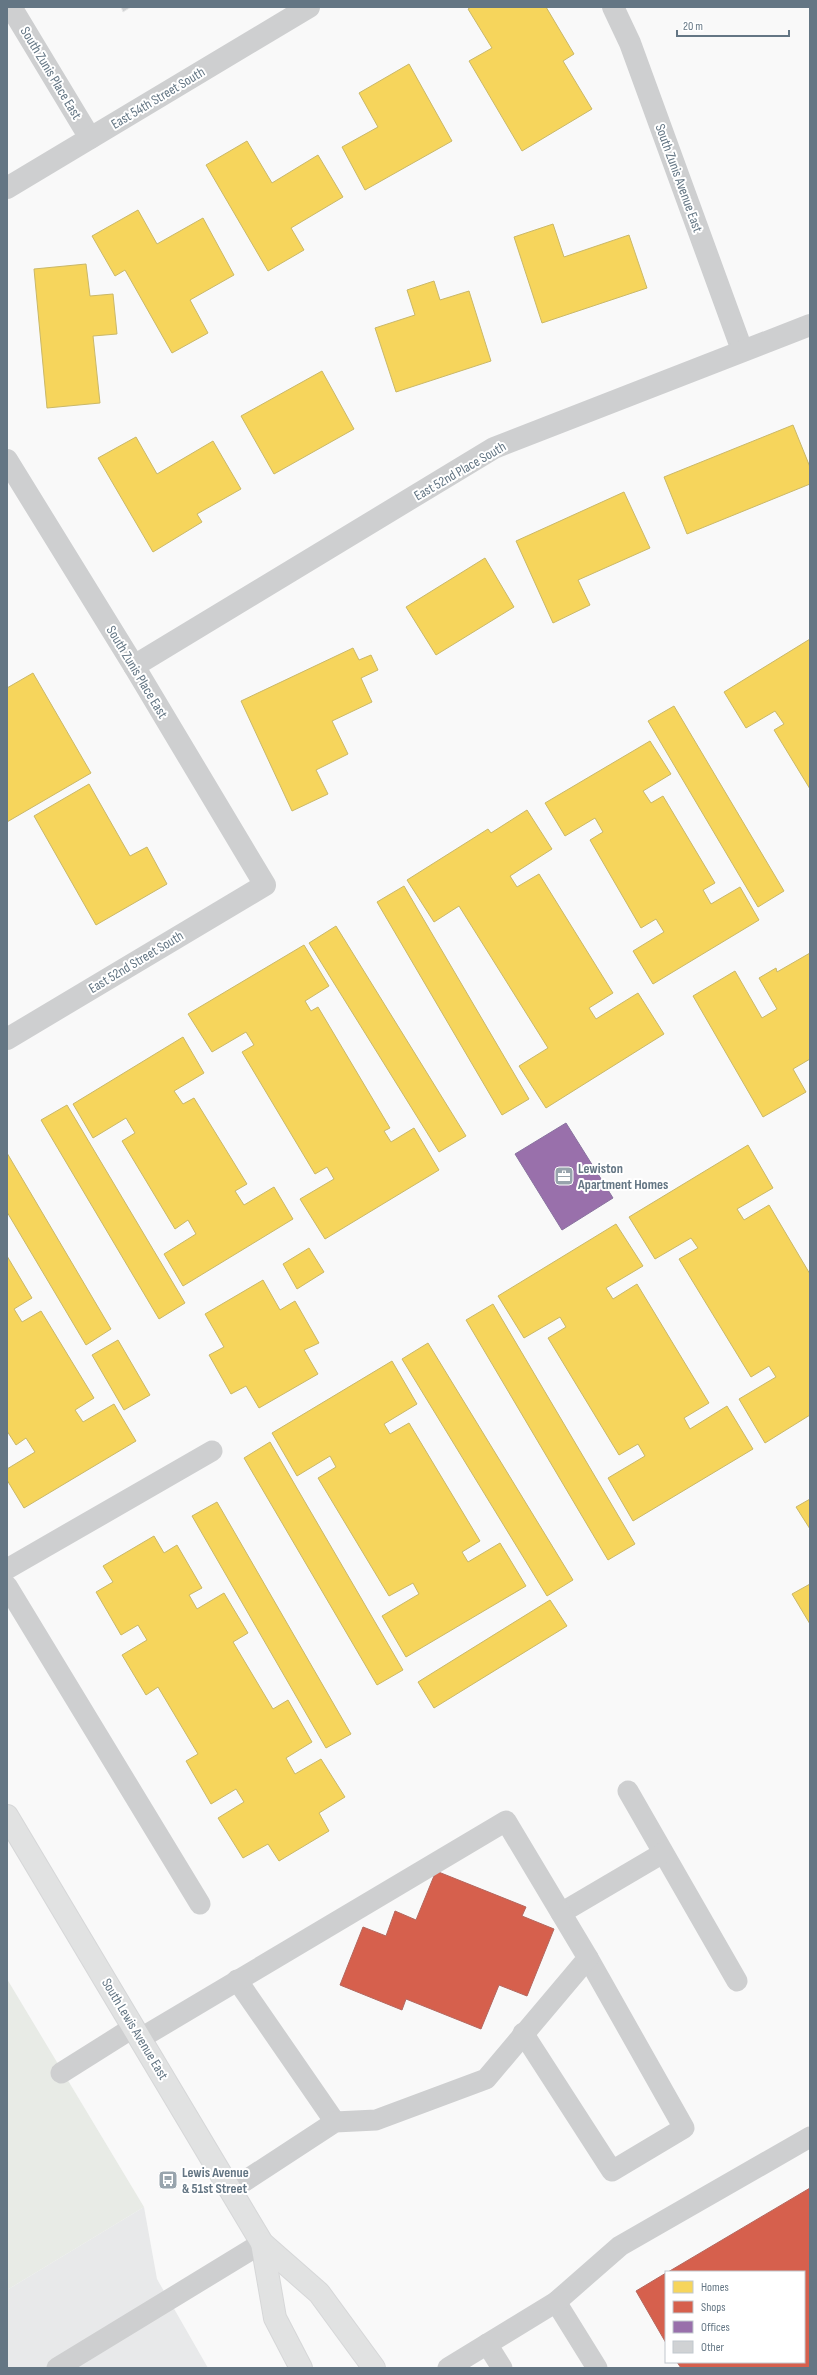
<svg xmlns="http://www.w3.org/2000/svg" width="817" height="2375" viewBox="0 0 817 2375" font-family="'Sofia Sans Condensed',sans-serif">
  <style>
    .built { fill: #e8e9ea }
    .green { fill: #e8ebe6 }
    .homes { fill: #f6d55c; stroke: #cab868 }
    .shops { fill: #d6604d; stroke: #b4675e }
    .offices { fill: #9970ab; stroke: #89729f }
    .building { fill: #d0d2d4; stroke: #e8e8e8 }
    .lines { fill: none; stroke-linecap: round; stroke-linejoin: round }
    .secondary-casing { stroke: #d6d7d8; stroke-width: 24 }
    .lane { stroke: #cecfd0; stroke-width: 21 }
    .street { stroke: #cecfd0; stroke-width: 22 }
    .secondary { stroke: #e1e2e2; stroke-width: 22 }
    .labels { text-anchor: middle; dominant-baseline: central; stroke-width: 4; stroke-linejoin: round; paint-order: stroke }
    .street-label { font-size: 14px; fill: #647684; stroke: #fff }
    .poi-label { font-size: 14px; font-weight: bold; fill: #647684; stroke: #fff; text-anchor: start }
  </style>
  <rect width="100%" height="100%" fill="#f9f9f9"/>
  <!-- built -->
  <path class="built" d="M144 2207 157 2279 208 2368H7V2290Z"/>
  <!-- green -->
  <path class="green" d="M7 1979 144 2207 7 2290Z"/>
  <!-- homes -->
  <g class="homes">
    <path d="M471 7H546L574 54 563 61 592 109 522 151 469 61 492 48 468 9Z"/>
    <path d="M409 64 452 141 365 190 342 147 378 127 359 93Z"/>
    <path d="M247 141 272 183 318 155 343 197 291 228 304 250 268 271 206 165Z"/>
    <path d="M138 210 157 244 203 218 234 275 190 300 208 333 172 353 125 270 115 276 92 236Z"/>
    <path d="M553 224 564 257 629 235 647 288 542 323 514 237Z"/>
    <path d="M86 264 90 296 113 294 117 334 93 336 100 403 47 408 34 269Z"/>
    <path d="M434 281 440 300 469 291 491 361 396 392 375 328 415 315 407 290Z"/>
    <path d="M322 371 354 429 274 474 241 416Z"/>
    <path d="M793 425 810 467V484L687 534 664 477Z"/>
    <path d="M136 437 157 474 213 441 241 489 197 514 202 522 153 552 98 458Z"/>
    <path d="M624 492 650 548 578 580 590 605 553 623 516 541Z"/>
    <path d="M485 558 514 607 436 655 406 607Z"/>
    <path d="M810 639V789L774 730 784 724 775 711 746 728 724 692Z"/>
    <path d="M353 648 359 660 371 655 378 670 361 678 372 702 332 721 348 754 316 770 328 794 292 811 241 701Z"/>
    <path d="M33 673 91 773 7 822V688Z"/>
    <path d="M674 706 784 891 758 907 648 721Z"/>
    <path d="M650 741 671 774 643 791 651 803 663 796 715 883 703 890 711 904 740 887 759 920 653 984 633 951 664 932 656 919 641 928 590 840 603 832 595 818 565 836 545 803Z"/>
    <path d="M89 784 130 856 147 847 167 884 96 925 34 816Z"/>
    <path d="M527 810 552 849 510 876 517 887 539 874 613 993 589 1008 596 1019 638 993 664 1034 546 1108 519 1066 548 1048 459 906 434 922 407 880 488 829 491 833Z"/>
    <path d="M404 886 529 1099 502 1115 377 902Z"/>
    <path d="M336 926 466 1136 439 1152 309 943Z"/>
    <path d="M304 945 329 986 305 1001 311 1011 318 1007 390 1128 384 1131 391 1142 414 1128 439 1170 325 1239 300 1199 334 1179 327 1167 315 1174 242 1052 254 1045 246 1032 212 1052 188 1014Z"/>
    <path d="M810 953V1059L793 1069 806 1092 763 1117 693 996 735 971 762 1018 777 1009 759 978 776 968 777 972Z"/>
    <path d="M183 1037 204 1073 174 1091 183 1104 194 1098 247 1184 235 1191 244 1205 274 1187 293 1219 183 1286 164 1254 196 1234 188 1220 175 1229 122 1141 135 1133 126 1118 93 1138 73 1104Z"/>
    <path d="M67 1105 185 1303 159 1319 41 1120Z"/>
    <path d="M748 1145 773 1188 737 1209 744 1220 769 1205 810 1274V1415L765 1443 739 1399 776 1377 769 1366 751 1377 679 1259 698 1248 691 1238 655 1259 629 1217Z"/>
    <path d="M7 1153 111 1329 86 1345 7 1212Z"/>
    <path d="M616 1224 643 1266 606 1288 613 1299 637 1284 709 1403 684 1418 690 1429 727 1406 753 1449 633 1521 608 1478 645 1456 638 1444 619 1455 548 1338 566 1327 560 1317 524 1338 498 1296Z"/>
    <path d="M309 1248 324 1272 297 1289 283 1264Z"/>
    <path d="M7 1256 32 1298 14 1309 22 1322 41 1311 94 1398 75 1410 83 1422 114 1404 136 1441 24 1508 7 1480V1469L35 1452 26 1438 16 1445 7 1431Z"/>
    <path d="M263 1280 280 1310 295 1301 319 1343 304 1350 318 1374 259 1408 246 1386 231 1394 209 1355 224 1347 205 1314Z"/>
    <path d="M493 1304 635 1544 608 1560 466 1320Z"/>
    <path d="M118 1340 150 1395 124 1410 92 1355Z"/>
    <path d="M428 1343 573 1580 547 1596 402 1359Z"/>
    <path d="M392 1361 417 1404 384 1424 390 1434 409 1423 480 1541 462 1552 468 1562 500 1543 526 1586 406 1657 382 1616 419 1594 413 1583 389 1596 318 1478 336 1467 330 1456 297 1476 272 1433Z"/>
    <path d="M270 1442 403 1670 377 1685 244 1458Z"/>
    <path d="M810 1499V1529L796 1507Z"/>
    <path d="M217 1502 351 1734 326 1748 192 1516Z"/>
    <path d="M154 1536 164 1553 177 1545 202 1588 189 1595 197 1609 224 1593 248 1633 233 1642 273 1709 288 1700 312 1742 286 1758 295 1774 321 1759 345 1797 319 1813 329 1831 279 1861 268 1844 243 1858 218 1818 244 1802 236 1789 211 1804 186 1761 198 1754 158 1687 146 1695 122 1655 147 1640 138 1625 121 1635 96 1592 113 1582 103 1566Z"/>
    <path d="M810 1584V1624L792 1594Z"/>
    <path d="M550 1600 567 1626 434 1708 418 1682Z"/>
  </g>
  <!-- shops -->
  <g class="shops">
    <path d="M436 1871 526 1907 522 1916 554 1929 527 1996 499 1985 481 2029 406 1999 402 2010 340 1985 363 1927 386 1936 395 1911 416 1920Z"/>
    <path d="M810 2188V2368H681L677 2362H804V2272H668Z"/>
    <path d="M666 2273V2343L636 2291Z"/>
  </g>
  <!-- offices -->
  <path class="offices" d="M566 1123 613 1198 562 1230 515 1154Z"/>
  <!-- building -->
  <path class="building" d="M121 7H131L123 12Z"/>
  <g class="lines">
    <!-- secondary casing -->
    <g class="secondary-casing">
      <g id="secondary">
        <path d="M7 1816 262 2243 319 2293 374 2368"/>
        <path d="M262 2243 275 2318 301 2368"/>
      </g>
    </g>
    <!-- lane -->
    <g class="lane">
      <path d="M7 1569 212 1451"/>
      <path d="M7 1586 200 1904"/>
      <path d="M628 1791 737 1981"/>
      <path d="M561 1913 663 1853"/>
      <path d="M237 1980 335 2122"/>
      <path d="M523 2033 612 2171 684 2128 588 1958"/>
      <path d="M141 2038 506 1821 588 1958 486 2079 376 2120 335 2122 231 2190"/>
      <path d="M61 2073 134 2027"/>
      <path d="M556 2302 597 2368"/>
      <path d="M487 2344 502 2368"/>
      <path d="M57 2368 262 2243"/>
      <path d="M448 2368 556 2302 620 2246 810 2137"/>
    </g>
    <!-- street -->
    <g class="street">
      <path d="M11 7 90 138"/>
      <path d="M613 7 630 43 742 350"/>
      <path d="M7 188 309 7"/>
      <path d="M7 460 134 666 265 885 7 1039"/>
      <path d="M134 666 494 448 810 325"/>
    </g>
    <!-- secondary -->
    <use href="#secondary" class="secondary"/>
  </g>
  <!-- icons -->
  <defs>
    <g id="office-square" transform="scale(1)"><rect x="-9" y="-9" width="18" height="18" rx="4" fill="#98a4ad" stroke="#fff"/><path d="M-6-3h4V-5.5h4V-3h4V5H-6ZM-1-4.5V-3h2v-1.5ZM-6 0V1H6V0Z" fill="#fff"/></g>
    <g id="bus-square" transform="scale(1)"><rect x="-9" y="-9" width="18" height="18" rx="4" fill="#98a4ad" stroke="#fff"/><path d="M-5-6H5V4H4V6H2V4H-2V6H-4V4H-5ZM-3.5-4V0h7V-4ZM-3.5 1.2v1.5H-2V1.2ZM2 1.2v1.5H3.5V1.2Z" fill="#fff"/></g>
  </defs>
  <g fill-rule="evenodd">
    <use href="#office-square" x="564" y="1176"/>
    <use href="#bus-square" x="168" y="2180"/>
  </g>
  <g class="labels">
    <!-- street labels -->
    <g class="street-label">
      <text transform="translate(51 73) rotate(59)">South Zunis Place East</text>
      <text transform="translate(158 98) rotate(-31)">East 54th Street South</text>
      <text transform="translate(679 178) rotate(70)">South Zunis Avenue East</text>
      <text transform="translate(460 471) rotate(-30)">East 52nd Place South</text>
      <text transform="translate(137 672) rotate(59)">South Zunis Place East</text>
      <text transform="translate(136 962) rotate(-31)">East 52nd Street South</text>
      <text transform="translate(135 2029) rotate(59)">South Lewis Avenue East</text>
    </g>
    <!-- poi labels -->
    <g class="poi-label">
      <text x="578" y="1168">Lewiston<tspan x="578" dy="16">Apartment Homes</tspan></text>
      <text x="182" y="2172">Lewis Avenue<tspan x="182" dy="16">&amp; 51st Street</tspan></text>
    </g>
  </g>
  <!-- border -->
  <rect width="817" height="2375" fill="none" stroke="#647684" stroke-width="16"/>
  <!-- legend -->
  <rect x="665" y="2271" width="140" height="92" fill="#ffffff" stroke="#c1c8ce"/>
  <rect x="673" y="2281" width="20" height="12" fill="#f6d55c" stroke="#c1c8ce"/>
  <text x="701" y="2291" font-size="12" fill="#647684">Homes</text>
  <rect x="673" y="2301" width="20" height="12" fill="#d6604d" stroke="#c1c8ce"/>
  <text x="701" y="2311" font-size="12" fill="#647684">Shops</text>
  <rect x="673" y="2321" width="20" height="12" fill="#9970ab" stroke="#c1c8ce"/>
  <text x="701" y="2331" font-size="12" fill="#647684">Offices</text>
  <rect x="673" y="2341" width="20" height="12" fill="#d0d2d4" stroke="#c1c8ce"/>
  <text x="701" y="2351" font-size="12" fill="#647684">Other</text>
  <!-- scale -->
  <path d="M677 30v6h112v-6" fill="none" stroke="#647684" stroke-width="2"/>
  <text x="683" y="30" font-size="12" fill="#647684" stroke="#ffffff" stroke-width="3" paint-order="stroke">20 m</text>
</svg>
